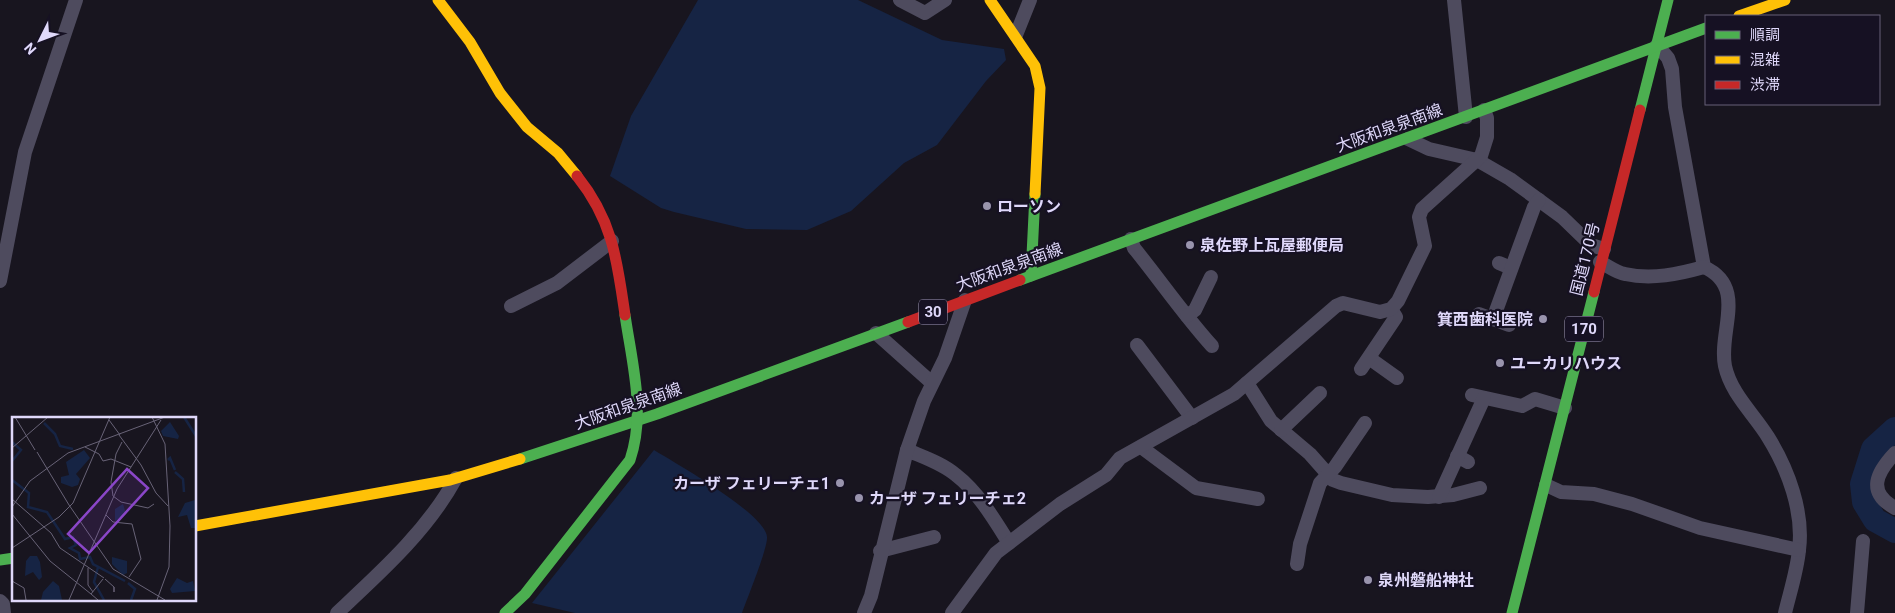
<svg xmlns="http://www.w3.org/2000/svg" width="1895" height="613" viewBox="0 0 1895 613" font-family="Roboto,'Noto Sans JP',sans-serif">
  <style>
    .water { fill: #162444 }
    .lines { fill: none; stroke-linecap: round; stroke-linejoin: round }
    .river { stroke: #162444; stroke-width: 24 }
    .street { stroke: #4e4b5e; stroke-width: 14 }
    .fast { stroke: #4caf50; stroke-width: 11 }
    .slow { stroke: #ffc107; stroke-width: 11 }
    .jam { stroke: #c62828; stroke-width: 11 }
    .poi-dot { fill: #9994ad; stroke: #161123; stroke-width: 2 }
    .labels { text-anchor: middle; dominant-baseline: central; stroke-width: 4.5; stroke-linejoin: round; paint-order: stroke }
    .shield { fill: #161123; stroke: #a39cba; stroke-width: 1 }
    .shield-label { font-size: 15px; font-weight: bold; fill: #dfd8fa }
    .street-label { font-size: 16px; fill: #dfd8fa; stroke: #161123 }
    .poi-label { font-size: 16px; font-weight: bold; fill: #dfd8fa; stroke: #161123; text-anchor: start }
    .inset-river { fill: none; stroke: #162444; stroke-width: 2.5 }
    .inset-road { fill: none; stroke: #686377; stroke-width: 1 }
    .view { fill: #8a46c8; fill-opacity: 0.15; stroke: #8a46c8; stroke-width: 2.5 }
    .inset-edge { fill: none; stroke: #dfd8fa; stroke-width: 2.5 }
  </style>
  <rect width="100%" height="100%" fill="#18151f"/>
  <!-- water -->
  <g class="water">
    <path d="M698 0H858L942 40 1004 49 1006 60 986 81 937 145 904 163 851 211 807 230 746 229 674 212 661 208 610 176 631 116Z"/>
    <path d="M654 450C675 463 766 514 767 537 768 548 747 599 742 613H575L532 603Z"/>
  </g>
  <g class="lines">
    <!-- river -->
    <path class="river" d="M1895 429 1873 449 1862 484 1864 502 1875 520 1895 531"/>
    <!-- street -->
    <g class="street">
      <path d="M900 0 925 13 945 0"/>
      <path d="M1454 0 1466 117"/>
      <path d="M1016 35 1030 0"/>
      <path d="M1657 45 1668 58 1672 69 1675 107 1704 267C1748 287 1718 331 1725 366 1731 394 1754 414 1768 437 1788 469 1804 512 1799 550 1797 571 1790 592 1785 613"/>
      <path d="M1408 139 1429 149 1477 160 1510 179 1562 217 1591 245 1604 249"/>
      <path d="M1131 239 1134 248C1160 280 1184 315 1212 346"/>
      <path d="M1600 262C1608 266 1617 273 1625 274 1652 280 1679 274 1704 267"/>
      <path d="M1499 263 1511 268"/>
      <path d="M0 281 25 152 76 0"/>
      <path d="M511 306 557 283 612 241"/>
      <path d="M1479 314 1509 325"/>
      <path d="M1187 316 1195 310 1211 277"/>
      <path d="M1493 319 1534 207 1539 200"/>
      <path d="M876 333 932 383"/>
      <path d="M1137 345 1192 418"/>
      <path d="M1369 358 1397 378"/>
      <path d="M1361 369 1396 317 1391 309"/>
      <path d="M1247 383 1271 421 1310 454 1333 480 1341 483 1392 495 1428 497 1453 495 1480 488"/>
      <path d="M1472 395 1522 406 1535 399 1565 408"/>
      <path d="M1281 430 1320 393"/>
      <path d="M1141 447 1196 488 1258 499"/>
      <path d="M907 450C923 457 942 463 956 475 978 492 994 519 1009 543"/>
      <path d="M1895 453C1877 472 1866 492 1895 508"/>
      <path d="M1457 456 1468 462"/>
      <path d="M1546 485 1561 492 1594 494 1632 504 1700 528 1799 550"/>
      <path d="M1439 497 1484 398"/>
      <path d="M880 551 934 537"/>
      <path d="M1297 564 1300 544 1320 483 1335 467 1365 423"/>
      <path d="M0 601 3 604 4 613"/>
      <path d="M337 613C381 572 427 531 456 478"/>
      <path d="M864 613 871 596 907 450 924 401 945 358 965 300"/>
      <path d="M952 613 996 553 1060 504 1106 475 1120 458 1234 394 1336 306 1343 303 1380 312 1391 309 1398 301 1425 246 1419 217 1422 209 1481 156 1487 137V118L1484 110"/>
      <path d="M1857 613 1863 541"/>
    </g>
    <!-- fast -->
    <g class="fast">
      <path d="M1640 110 1668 0"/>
      <path d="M1031 276 1035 194"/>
      <path d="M1020 280 1706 28"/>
      <path d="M520 459 657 414 908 322"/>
      <path d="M0 560 14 558"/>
      <path d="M505 613 525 594 630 460C646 413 632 363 625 315"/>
      <path d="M1512 613 1594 292"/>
    </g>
    <!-- slow -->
    <g class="slow">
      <path d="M438 0 470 42 500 93 527 127 558 153 577 176"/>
      <path d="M990 0 1035 66 1040 88 1035 194"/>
      <path d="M1739 16 1785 0"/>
      <path d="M195 526 450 480 520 459"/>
    </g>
    <!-- jam -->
    <g class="jam">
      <path d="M577 176C613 221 617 260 625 315"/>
      <path d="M1594 292 1640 110"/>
      <path d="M908 322 1020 280"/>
    </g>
  </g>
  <!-- markers -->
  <g class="poi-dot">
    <circle cx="987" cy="206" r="5"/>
    <circle cx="1190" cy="245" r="5"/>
    <circle cx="1543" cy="319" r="5"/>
    <circle cx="1500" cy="363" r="5"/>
    <circle cx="840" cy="483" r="5"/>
    <circle cx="859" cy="498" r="5"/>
    <circle cx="1368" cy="580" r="5"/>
  </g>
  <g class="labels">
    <!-- shield labels -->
    <g class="shield">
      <rect x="919" y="299.5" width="28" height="25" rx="4"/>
      <rect x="1565" y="316.5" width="38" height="25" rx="4"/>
    </g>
    <g class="shield-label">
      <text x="933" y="312">30</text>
      <text x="1584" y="329">170</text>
    </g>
    <!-- street labels -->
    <g class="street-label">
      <text transform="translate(1389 128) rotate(-20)">大阪和泉泉南線</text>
      <text transform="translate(1585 259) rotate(-76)">国道170号</text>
      <text transform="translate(1009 267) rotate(-20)">大阪和泉泉南線</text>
      <text transform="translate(628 406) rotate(-19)">大阪和泉泉南線</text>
    </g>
    <!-- poi labels -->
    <g class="poi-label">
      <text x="997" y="206">ローソン</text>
      <text x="1200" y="245">泉佐野上瓦屋郵便局</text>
      <text x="1533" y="319" text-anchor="end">箕西歯科医院</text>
      <text x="1510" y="363">ユーカリハウス</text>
      <text x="830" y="483" text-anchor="end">カーザ フェリーチェ1</text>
      <text x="869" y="498">カーザ フェリーチェ2</text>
      <text x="1378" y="580">泉州磐船神社</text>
    </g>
  </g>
  <!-- overview -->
  <g transform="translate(12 417)">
    <rect width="184" height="184" fill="#18151f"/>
    <path d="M158 5 167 19 166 22 151 19 149 14ZM72 33 78 41 64 57 68 62 66 68 60 70 49 66V60L57 58 54 45ZM183 83V111H179L175 98 166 100 173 86ZM111 87 114 97 103 104V92ZM18 139H25L28 145 30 160 27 163 21 155 13 159 14 144ZM100 140 115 144V156L111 158 100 147ZM165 161 175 166 181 164 183 174 160 176 158 172ZM41 164 47 169 50 183H29L31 175Z" fill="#162444"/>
    <path class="inset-river" d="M172 0 184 19M32 6 43 17 48 29 61 32M0 25 9 33 0 44M156 43 158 41 163 53M163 55 171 62 172 75M0 63 17 76 16 90 35 95 53 122 61 120 64 128 58 131 67 136 68 142 78 140 81 147 113 164M86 150 82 165 92 183M116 166 123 172 119 183"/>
    <path class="inset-road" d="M3 0 23 33M140 0 153 27 158 109 157 150 145 183M97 3 108 18M107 18 129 48 144 76 156 89M110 25 104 37 99 65 101 79 109 85 136 91 142 87M73 30 87 37 91 44 99 42 119 50M0 31 36 0M25 35 57 88M0 82 39 116 48 131 92 161M57 88 101 152 153 183M0 90 18 64 56 36 153 0M0 97 38 144 79 177M94 98 101 105 120 107 129 142 117 160M0 131 47 100 61 86 98 0M76 151V168L81 175M93 162 102 170V175V170M0 164 12 171 14 183M57 183 105 72 149 3M86 183 79 177 91 162"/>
    <path class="view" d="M115 52 136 71 77 136 56 117Z"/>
    <rect width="184" height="184" class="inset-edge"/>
  </g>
  <!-- legend -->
  <rect x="1705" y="15" width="175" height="90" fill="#161123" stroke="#666179"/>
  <rect x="1715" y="31" width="25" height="8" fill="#4caf50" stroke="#666179"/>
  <text x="1750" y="40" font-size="15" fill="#dfd8fa">順調</text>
  <rect x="1715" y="56" width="25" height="8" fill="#ffc107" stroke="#666179"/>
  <text x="1750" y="65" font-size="15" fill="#dfd8fa">混雑</text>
  <rect x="1715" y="81" width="25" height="8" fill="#c62828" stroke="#666179"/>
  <text x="1750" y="90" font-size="15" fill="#dfd8fa">渋滞</text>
  <!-- north arrow -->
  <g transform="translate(40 40) rotate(228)" stroke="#161123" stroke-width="4" paint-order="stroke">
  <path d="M0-4L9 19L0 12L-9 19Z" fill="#dfd8fa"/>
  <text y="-8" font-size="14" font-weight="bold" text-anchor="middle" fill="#dfd8fa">N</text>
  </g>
</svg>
